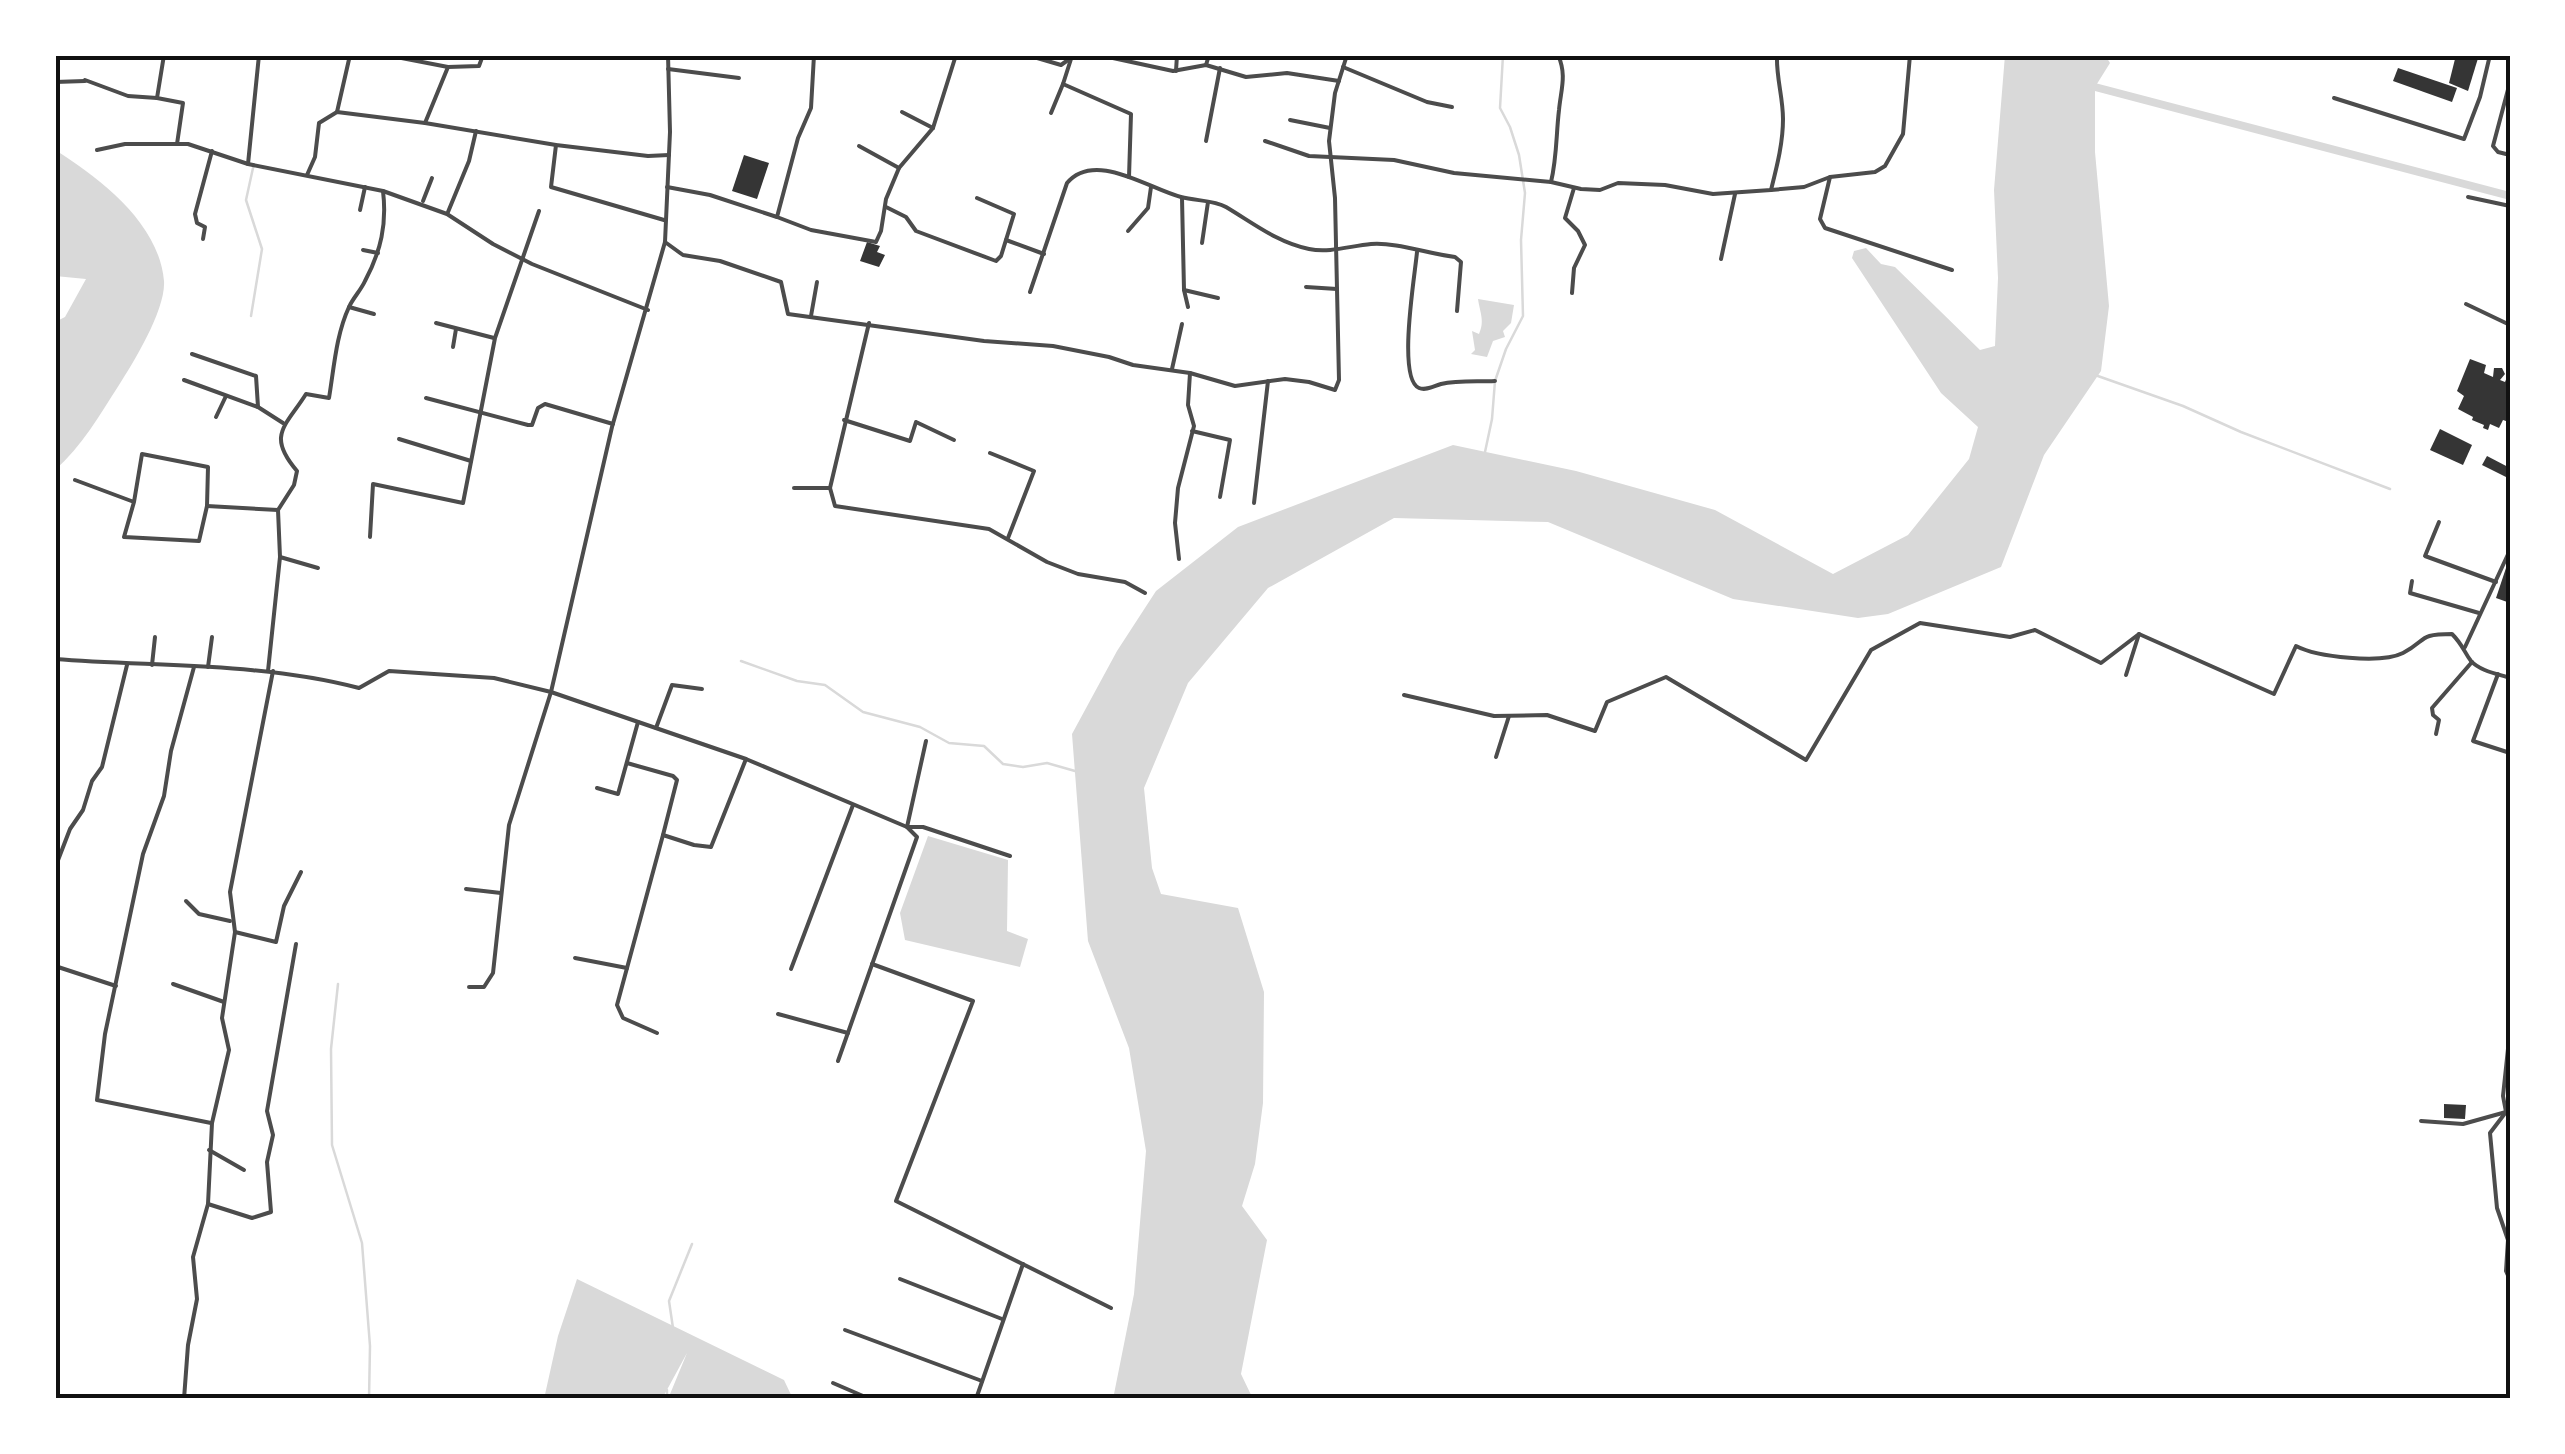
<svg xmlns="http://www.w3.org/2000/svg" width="2565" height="1454" viewBox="0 0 2565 1454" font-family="'IBM Plex Serif',serif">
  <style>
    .water { fill: #d9d9d9 }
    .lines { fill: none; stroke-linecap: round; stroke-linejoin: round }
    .stream { stroke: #d9d9d9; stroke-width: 2.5 }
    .canal { stroke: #d9d9d9; stroke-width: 8 }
    .building { fill: #353535 }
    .minor { stroke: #4c4c4c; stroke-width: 4 }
    .neatline { fill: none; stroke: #111; stroke-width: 4 }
  </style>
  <rect width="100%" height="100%" fill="#fff"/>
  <!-- water -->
  <g class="water">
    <path d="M2005 55H2105L2110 63 2095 87V152L2109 306 2101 371 2044 455 2001 567 1888 614 1858 618 1733 599 1548 522 1394 518 1268 588 1188 683 1144 788 1152 868 1161 894 1238 908 1264 992 1263 1103 1255 1164 1242 1206 1267 1240 1241 1374 1253 1399H1113L1134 1294 1146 1151 1129 1048 1088 941 1072 734 1117 651 1156 591 1238 527 1453 445 1576 471 1715 510 1833 574 1908 535 1969 459 1978 427 1941 393 1852 258 1854 251 1866 248 1881 264 1895 267 1980 350 1995 346 1998 278 1994 190Z"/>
    <path d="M55 150C100 178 159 223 164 281 166 309 134 362 119 385 99 416 82 446 55 470V322L65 317 86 279 55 276Z"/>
    <path d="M1478 299 1514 305 1511 323 1503 331 1505 337 1493 341 1487 357 1471 354 1475 350 1472 331 1479 334C1485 321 1480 313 1478 299Z"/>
    <path d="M928 836 1008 860 1007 931 1028 939 1020 967 905 940 900 913Z"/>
    <path d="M577 1279 784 1380 793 1399H741L734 1394 725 1396V1399H668L687 1353 662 1399H544L558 1336Z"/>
  </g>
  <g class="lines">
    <!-- stream -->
    <g class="stream">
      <path d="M251 316 262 249 246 200 253 168"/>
      <path d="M2095 375 2183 406 2241 432 2390 489"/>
      <path d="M1485 452 1492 419 1495 381 1506 349 1523 316 1521 240 1525 193 1519 155 1510 127 1500 108 1503 55"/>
      <path d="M741 661 797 681 825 685 863 712 920 727 949 743 984 746 1003 764 1023 767 1047 763 1075 771"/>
      <path d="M338 984 331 1049 332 1145 362 1243 370 1346 369 1399"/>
      <path d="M673 1328 669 1301 692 1244"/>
      <path d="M667 1399V1390"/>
    </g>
    <!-- canal -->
    <path class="canal" d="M2095 87 2510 196"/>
  </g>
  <!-- building -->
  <g class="building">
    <path d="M2456 55H2479L2468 91 2449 83Z"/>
    <path d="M2398 68 2457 88 2452 102 2393 81Z"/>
    <path d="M744 155 769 163 757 199 732 191Z"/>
    <path d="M867 242 880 246 877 252 885 255 879 267 860 261Z"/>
    <path d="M2470 359 2486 365 2484 373 2493 377 2494 368H2502L2505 374 2500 380 2505 382 2510 370V419L2509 422 2503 420 2499 428 2490 424 2488 430 2483 428 2484 425 2472 420 2473 417 2458 409 2464 396 2457 391Z"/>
    <path d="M2440 429 2472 445 2463 465 2430 450Z"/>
    <path d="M2487 456 2510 468V479L2482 465Z"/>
    <path d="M2509 559H2510V603L2496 598Z"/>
    <path d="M2444 1104 2466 1105 2465 1119 2444 1118Z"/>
  </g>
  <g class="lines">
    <!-- minor -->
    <g class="minor">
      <path d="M164 55 157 98 183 103 177 144"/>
      <path d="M386 55 448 67"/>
      <path d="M814 55 811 108 798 138 777 217 811 230 876 242 881 231 886 199 899 168 933 128 956 55"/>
      <path d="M1027 55 1061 65 1075 55"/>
      <path d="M1099 55 1173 71 1206 65 1246 77 1287 73 1339 81"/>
      <path d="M1071 59 1063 84 1131 114 1129 177"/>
      <path d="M1206 65 1209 55"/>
      <path d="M1343 67 1427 102 1452 107"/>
      <path d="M668 69 739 78"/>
      <path d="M1176 71 1177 55"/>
      <path d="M85 80 128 96 157 98"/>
      <path d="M55 82 85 81"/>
      <path d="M2510 82 2493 146 2498 152 2510 155"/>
      <path d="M2334 98 2464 139 2480 97 2490 55"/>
      <path d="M337 112 350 55"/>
      <path d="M902 112 933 128"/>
      <path d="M1051 113 1063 84"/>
      <path d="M1290 120 1330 128"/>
      <path d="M425 123 448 67 479 66 483 55"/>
      <path d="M1206 141 1220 68"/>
      <path d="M1265 141 1309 156 1394 160 1454 173 1551 182 1581 189 1600 190 1618 183 1665 185 1713 194 1771 190C1777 166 1783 143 1783 119 1783 97 1776 77 1777 55"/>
      <path d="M556 145 551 187 664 220"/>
      <path d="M859 146 899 168"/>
      <path d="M97 150 125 144H188L248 164 383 191 447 214 493 244 532 264 648 310"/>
      <path d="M248 164 259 55"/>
      <path d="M307 175 315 157 319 123 337 112 425 123 556 145 648 156 669 155"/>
      <path d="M1830 177 1820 219 1825 228 1952 270"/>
      <path d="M1551 182C1557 157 1556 135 1559 110 1561 89 1567 75 1558 55"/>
      <path d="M667 187 710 195 777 217"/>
      <path d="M1771 190 1804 187 1830 177 1875 172 1885 166 1903 134 1910 55"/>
      <path d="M2468 197 2510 206"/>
      <path d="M1182 198 1184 290 1188 307"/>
      <path d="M423 201 432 178"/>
      <path d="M886 207 906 217 916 231 996 261 1001 256 1014 214 977 198"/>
      <path d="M360 210 365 187"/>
      <path d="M448 212 469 161 476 131"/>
      <path d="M1128 231 1148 208 1151 187"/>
      <path d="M203 239 205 227 197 223 195 214 212 151"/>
      <path d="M1006 240 1044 254"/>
      <path d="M665 242 683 255 720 261 781 282 788 314 984 341 1053 346 1109 357 1133 365 1190 373 1235 386 1285 379 1309 382 1335 390 1339 380 1335 198 1329 141 1335 93 1347 55"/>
      <path d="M1202 243 1208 202"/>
      <path d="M363 250 378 253"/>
      <path d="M1417 252C1415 275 1397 379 1419 388 1426 391 1434 386 1441 384 1458 380 1478 382 1495 381"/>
      <path d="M1721 259 1735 194"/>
      <path d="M1306 287 1337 289"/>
      <path d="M1184 290 1218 298"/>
      <path d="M1030 292 1067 183C1095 150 1149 189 1181 197 1196 201 1214 200 1226 207 1253 223 1278 243 1309 249 1330 253 1350 246 1371 244 1397 242 1428 254 1455 257L1461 262 1457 311"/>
      <path d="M1572 293 1574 268 1585 245 1578 231 1565 218 1574 188"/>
      <path d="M2466 304 2510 325"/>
      <path d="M349 307 374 314"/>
      <path d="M811 316 817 282"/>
      <path d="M436 323 494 338"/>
      <path d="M869 323 830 488 835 506 989 529 1047 562 1078 574 1125 582 1145 593"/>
      <path d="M453 347 456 329"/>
      <path d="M192 354 256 376 258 407"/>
      <path d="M1172 369 1182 324"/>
      <path d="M184 380 258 407 283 423"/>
      <path d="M426 398 528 425H532L538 408 545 404 613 424"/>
      <path d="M216 417 226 396"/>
      <path d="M844 420 910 441 916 422 954 440"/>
      <path d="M1192 431 1230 440 1220 497"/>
      <path d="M399 439 471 461"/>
      <path d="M990 453 1034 471 1008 538"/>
      <path d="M75 480 134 502 124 537 199 541 207 506 208 467 142 454 134 502"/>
      <path d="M794 488H830"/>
      <path d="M1254 503 1268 381"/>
      <path d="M207 506 278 510"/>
      <path d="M2439 522 2425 556 2496 582"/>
      <path d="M370 537 373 484 463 503 495 338 539 211"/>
      <path d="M280 557 278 510 294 485 297 471C266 435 286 426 306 394L329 398C334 368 336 335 349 307 353 298 361 290 365 281 381 251 387 224 383 191"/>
      <path d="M1179 559 1175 523 1178 488 1194 426 1188 405 1190 373"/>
      <path d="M2412 581 2410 593 2479 613"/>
      <path d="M2465 647 2510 550"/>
      <path d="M55 659C156 667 260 662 359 688L389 671 494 678 551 692 746 759 907 827 917 837 838 1061"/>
      <path d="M152 665 155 637"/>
      <path d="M194 667 171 751 164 796 143 854 105 1034 97 1100 211 1123"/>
      <path d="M208 667 212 637"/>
      <path d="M268 671 280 557 318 568"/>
      <path d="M2498 674 2473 741 2510 753"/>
      <path d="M2126 675 2139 634"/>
      <path d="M1404 695 1494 716 1547 715 1595 731 1607 702 1666 677 1806 760 1871 650 1920 623 2010 637 2035 630 2101 663 2139 634 2274 694 2296 646C2317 657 2381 664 2403 653 2428 640 2417 634 2452 634 2463 645 2464 652 2471 661 2480 671 2498 674 2510 678"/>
      <path d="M656 728 672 685 702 689"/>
      <path d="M2436 734 2439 720 2433 715 2432 708 2472 662"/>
      <path d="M926 741 907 827H923L1010 856"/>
      <path d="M1496 757 1509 716"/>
      <path d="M627 763 673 776 677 780 663 835"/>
      <path d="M597 788 618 794 638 722"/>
      <path d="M55 868 70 829 83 810 92 781 102 767 127 665"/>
      <path d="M466 889 501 893"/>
      <path d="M186 901 199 914 230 921"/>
      <path d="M55 909 58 920 55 927"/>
      <path d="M235 932 276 942 284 906 301 872"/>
      <path d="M575 958 627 968"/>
      <path d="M872 964 973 1001 896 1201 1111 1308"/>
      <path d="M2510 965V975"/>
      <path d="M55 966 116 986"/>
      <path d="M791 969 853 805"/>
      <path d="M173 984 224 1002"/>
      <path d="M469 987H484L493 973 509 825 551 692 612 427 665 242 670 132 668 55"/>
      <path d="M778 1014 848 1033"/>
      <path d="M2510 1030 2503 1096 2506 1112 2510 1114"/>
      <path d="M657 1033 623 1018 617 1005 663 835 694 845 711 847 746 759"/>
      <path d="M2506 1112 2490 1133 2497 1208 2508 1240 2506 1271 2510 1280"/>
      <path d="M2421 1121 2463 1124 2506 1112"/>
      <path d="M209 1150 244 1170"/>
      <path d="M208 1204 252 1218 271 1212 267 1162 273 1135 267 1111 296 944"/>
      <path d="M900 1279 1002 1319"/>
      <path d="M845 1330 982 1381"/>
      <path d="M833 1383 870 1399"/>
      <path d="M184 1399 188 1345 197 1299 193 1257 208 1204 212 1123 229 1050 222 1018 235 932 230 892 273 671"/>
      <path d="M976 1399 1023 1264"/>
    </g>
  </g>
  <!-- border -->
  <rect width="2565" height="1454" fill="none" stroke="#ffffff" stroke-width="115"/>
  <rect x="58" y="58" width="2450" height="1338" class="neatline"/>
</svg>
